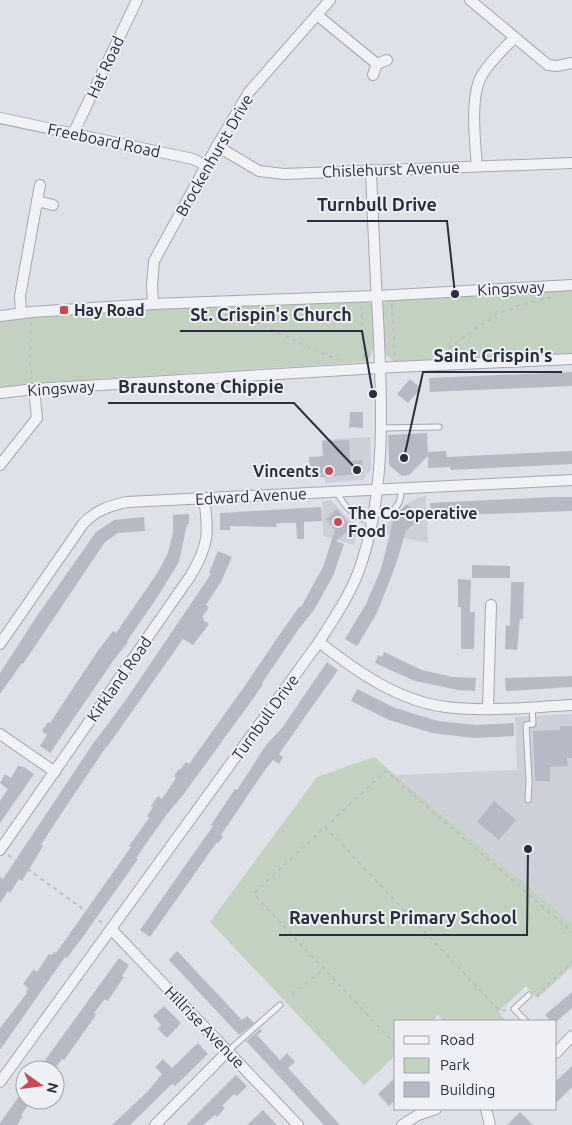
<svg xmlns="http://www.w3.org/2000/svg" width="572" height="1125" viewBox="0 0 572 1125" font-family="Ubuntu,sans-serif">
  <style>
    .built { fill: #cdd0d9 }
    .green { fill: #c3d1c0 }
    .building { fill: #b6bac4 }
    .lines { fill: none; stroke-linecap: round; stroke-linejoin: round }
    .service-casing { stroke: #a4a8b1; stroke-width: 7 }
    .minor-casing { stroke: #a4a8b1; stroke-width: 12 }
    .path { stroke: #bdbfc6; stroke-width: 2; stroke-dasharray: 4 4; stroke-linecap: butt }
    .service { stroke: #f1f2f6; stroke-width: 5 }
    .minor { stroke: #f1f2f6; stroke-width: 10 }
    .poi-dot { fill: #c84855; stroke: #eef0f5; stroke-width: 2 }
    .labels { text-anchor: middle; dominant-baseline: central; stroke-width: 4; stroke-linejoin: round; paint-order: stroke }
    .street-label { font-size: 16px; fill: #282f3d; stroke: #eef0f5 }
    .poi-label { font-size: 16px; font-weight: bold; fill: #282f3d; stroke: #eef0f5; text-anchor: start }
    .leader { fill: none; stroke: #282f3d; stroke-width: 2 }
    .callout-dot { fill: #282f3d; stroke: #eef0f5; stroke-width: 2 }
    .callout-label { font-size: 18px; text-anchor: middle; font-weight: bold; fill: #282f3d; stroke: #eef0f5; stroke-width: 4; stroke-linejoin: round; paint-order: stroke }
  </style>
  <rect width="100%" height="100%" fill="#dee1e7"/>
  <!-- built -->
  <g class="built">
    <path d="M370 437 371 469 363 480 325 483 322 440Z"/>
    <path d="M426 496 428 543 382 533 384 527 407 504 419 497Z"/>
    <path d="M331 500 351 522 358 528 354 545 323 536 322 502Z"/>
    <path d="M572 714V923L396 775 517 770 515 717Z"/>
  </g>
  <!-- green -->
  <g class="green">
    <path d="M572 290V355L397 362 391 360 385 354 382 307 386 300Z"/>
    <path d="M365 300 371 304 373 309C373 322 378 355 366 362L33 383 0 387V319L84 311Z"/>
    <path d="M374 757 572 923V966L538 998 526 986 498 1012 506 1021H444L438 1015 432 1021H396V1055L364 1085 210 922 317 777Z"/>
  </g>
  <!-- building -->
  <g class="building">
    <path d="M572 372V386L430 392 429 378Z"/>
    <path d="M410 379 421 388 408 403 397 394Z"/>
    <path d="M350 412H363V428L349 427Z"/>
    <path d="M427 433 428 456 409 475 402 476 389 465 388 435Z"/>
    <path d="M349 440 350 461 362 460 363 474 310 478 309 457 323 456 322 441Z"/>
    <path d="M446 451 447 457 572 451V464L451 470 450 467 428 468V452Z"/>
    <path d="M553 497H572V511L431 516 430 503Z"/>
    <path d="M407 504 420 518 406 531 395 567 377 613 357 646 345 639 366 604 381 569 393 521 392 518Z"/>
    <path d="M321 507 322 521 304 522V539H297L296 523H277L276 527 230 526V530H220V513Z"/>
    <path d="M337 509 350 525 347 528 349 530 336 541 344 544 333 576 314 610 298 630 262 683 263 684 255 696 183 795 167 814 136 858 138 859 82 938 67 958 65 957 0 1050V1028L27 993 26 992 28 988 23 984 34 969 37 972 49 954 52 955 54 952 56 953 131 847 129 846 149 818 147 816 153 807 151 806 158 796 162 799 176 778 174 776 179 769 180 770 186 762 189 764 244 687 284 628 300 606 301 607 323 567 335 530 326 519Z"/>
    <path d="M189 514V524H187L179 562 156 599 127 641 128 642 113 661 50 753 40 746 47 735 42 731 48 722 50 723 97 652 113 631 116 633 158 572 168 553 173 532V515Z"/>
    <path d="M144 517 145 531 118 533 105 542 23 664 22 663 0 694V673L37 616 96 532 114 520Z"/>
    <path d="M218 551 232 557 221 582 206 605 209 607 202 617 204 618 203 620 209 624 193 645 183 639 107 747H106L57 820 41 845 43 846 22 881 19 879 10 893 8 891 0 903V877L3 879 92 745 125 701 211 574 209 573Z"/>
    <path d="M472 565 510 566V578H472Z"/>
    <path d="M458 579 471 580 470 612H475L474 649H461V607H458Z"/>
    <path d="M511 582H524L523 619H520L517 650 505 649 506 625 510 626Z"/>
    <path d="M384 652 422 670 453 677 476 678 475 691 458 690 415 681 375 663 378 655 382 657Z"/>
    <path d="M327 662 338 670 279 754 283 757 279 764 273 760 265 770 221 835 223 837 218 843 217 842 150 937 140 930 213 826 211 825 235 789 237 790 266 745 282 728Z"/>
    <path d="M572 676V687L506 691 505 678Z"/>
    <path d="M357 689 395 708 438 721 476 725 514 723V736L474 738 432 733 389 720 351 701Z"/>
    <path d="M560 726H572V758H567L568 766 550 767V781H535L533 731 560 730Z"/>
    <path d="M18 766 24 767 34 774 0 823V801L8 789 0 783 5 774 11 778Z"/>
    <path d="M494 801 516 820 499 840 477 822Z"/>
    <path d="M177 951 242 1020 247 1016 254 1023 239 1035 169 960Z"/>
    <path d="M119 958 129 965 122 976 124 977 111 996 108 1001 105 999 94 1013 96 1015 64 1060 62 1059 54 1070H38Z"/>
    <path d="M572 992V1008L557 1021H551L545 1015Z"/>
    <path d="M164 1006 181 1023 167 1038 158 1029 161 1025 153 1016Z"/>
    <path d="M260 1029 262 1031 257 1035 280 1060 287 1053 295 1062 288 1068 340 1125H324L246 1041Z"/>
    <path d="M198 1043 208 1054 175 1086 172 1084 130 1125H112L148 1091 162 1074 155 1067 163 1059 172 1068Z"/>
    <path d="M572 1066V1087L556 1103V1081Z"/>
    <path d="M236 1075 247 1086 237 1096 234 1094 222 1106 225 1108 217 1117 215 1115 203 1125H186Z"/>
    <path d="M396 1077V1100L389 1106 378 1094Z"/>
    <path d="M25 1088V1100H32L21 1115 23 1116 17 1125H0V1123Z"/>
    <path d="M263 1110 277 1125H247Z"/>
    <path d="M520 1112 533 1125H507Z"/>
  </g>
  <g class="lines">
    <!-- service casing -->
    <g class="service-casing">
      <g id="service">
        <path d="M381 428 439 427"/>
        <path d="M337 492C344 507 354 517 371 522"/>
        <path d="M373 514C390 516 402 508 401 489"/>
        <path d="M528 800 529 781 526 725 533 724 532 707"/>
        <path d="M526 1021 514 1009 529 995"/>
        <path d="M228 1051 280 1005"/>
      </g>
    </g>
    <!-- minor casing -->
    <g class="minor-casing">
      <g id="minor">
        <path d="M470 0 548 65 557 66 572 63"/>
        <path d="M317 15 377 64"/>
        <path d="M373 75 377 64 387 60"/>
        <path d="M0 118 193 159 207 166"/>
        <path d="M73 134 137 0"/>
        <path d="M217 146 259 171 284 174 572 163"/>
        <path d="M477 166C475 142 470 97 481 77 489 62 503 50 514 38"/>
        <path d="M37 201 53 205"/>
        <path d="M153 304 152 285 154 261 217 146 249 92 330 0"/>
        <path d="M21 313 20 296 40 185"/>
        <path d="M0 316 32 312 153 304 376 296 572 285"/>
        <path d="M0 393 34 389 395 367 572 359"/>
        <path d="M0 465 37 418 34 389"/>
        <path d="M319 642C356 671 398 701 446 707 488 712 531 707 572 705"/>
        <path d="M0 644 83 524C96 510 109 506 127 502L572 480"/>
        <path d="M488 709 491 605"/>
        <path d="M0 734 55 772"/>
        <path d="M0 850 191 575C209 545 209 532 204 498"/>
        <path d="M112 930 298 1125"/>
        <path d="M556 1053 572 1036"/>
        <path d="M0 1082 319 642C333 620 348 598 358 573 387 496 382 399 378 318 375 269 373 220 371 170"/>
        <path d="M486 1109 490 1125"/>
        <path d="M155 1125 228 1051"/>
        <path d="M402 1125 418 1115 436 1109"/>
      </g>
    </g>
    <!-- path -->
    <g class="path">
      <path d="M392 304 395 357"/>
      <path d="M361 306 364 358"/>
      <path d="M217 313 255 322 338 360"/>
      <path d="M31 322 30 362 32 379"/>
      <path d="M434 355 451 346 497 314 520 305 552 297"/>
      <path d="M325 827 500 1011 507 1010"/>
      <path d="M8 855 104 924"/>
      <path d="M292 994 324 969"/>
      <path d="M536 996 572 962"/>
      <path d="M396 1045 258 899 255 892 386 771 572 932"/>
    </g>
    <!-- service -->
    <use href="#service" class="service"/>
    <!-- minor -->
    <use href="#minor" class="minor"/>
  </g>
  <!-- markers -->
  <g class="poi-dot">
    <rect x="59" y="305" width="10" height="10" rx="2.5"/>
    <circle cx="329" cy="471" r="5"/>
    <circle cx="338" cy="522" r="5"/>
  </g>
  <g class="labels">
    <!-- street labels -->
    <g class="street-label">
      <text transform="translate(105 67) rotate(-65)">Hat Road</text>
      <text transform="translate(104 140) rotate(12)">Freeboard Road</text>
      <text transform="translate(214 155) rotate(-60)">Brockenhurst Drive</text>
      <text transform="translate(391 169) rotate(-2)">Chislehurst Avenue</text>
      <text transform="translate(511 288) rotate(-3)">Kingsway</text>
      <text transform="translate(61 388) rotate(-4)">Kingsway</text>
      <text transform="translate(251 496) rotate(-3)">Edward Avenue</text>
      <text transform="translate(119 679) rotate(-55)">Kirkland Road</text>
      <text transform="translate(265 717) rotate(-54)">Turnbull Drive</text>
      <text transform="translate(205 1027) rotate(46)">Hillrise Avenue</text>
    </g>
    <!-- poi labels -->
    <g class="poi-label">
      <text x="74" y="310">Hay Road</text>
      <text x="319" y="471" text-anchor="end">Vincents</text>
      <text x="348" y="513">The Co-operative<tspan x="348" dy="18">Food</tspan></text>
    </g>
  </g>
  <!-- callouts -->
  <path class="leader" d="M455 294L447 221H307M373 394L362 331H180M404 458L423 372H562M357 470L294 403H108M528 849L527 935H279"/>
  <g class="callout-dot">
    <circle cx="455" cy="294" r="5"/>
    <circle cx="373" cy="394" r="5"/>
    <circle cx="404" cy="458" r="5"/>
    <circle cx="357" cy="470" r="5"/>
    <circle cx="528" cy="849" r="5"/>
  </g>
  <g class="callout-label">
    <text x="377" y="211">Turnbull Drive</text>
    <text x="271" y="321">St. Crispin's Church</text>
    <text x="493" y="362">Saint Crispin's</text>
    <text x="201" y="393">Braunstone Chippie</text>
    <text x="403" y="924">Ravenhurst Primary School</text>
  </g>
  <!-- legend -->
  <rect x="394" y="1020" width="162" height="90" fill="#eef0f5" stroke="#9fa3ab"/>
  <rect x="404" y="1036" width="25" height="8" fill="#f1f2f6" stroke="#9fa3ab"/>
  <text x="440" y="1045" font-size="15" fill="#282f3d">Road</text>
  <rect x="404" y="1058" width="25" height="15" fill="#c3d1c0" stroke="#9fa3ab"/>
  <text x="440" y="1070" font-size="15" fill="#282f3d">Park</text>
  <rect x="404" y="1082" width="25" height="15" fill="#b6bac4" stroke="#9fa3ab"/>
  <text x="440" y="1095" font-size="15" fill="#282f3d">Building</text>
  <!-- north arrow -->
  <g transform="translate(40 1085) rotate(104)"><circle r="24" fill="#eef0f5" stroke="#9fa3ab"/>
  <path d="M0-4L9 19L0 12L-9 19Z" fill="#c84855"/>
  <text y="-8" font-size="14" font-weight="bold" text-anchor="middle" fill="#282f3d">N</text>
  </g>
</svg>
